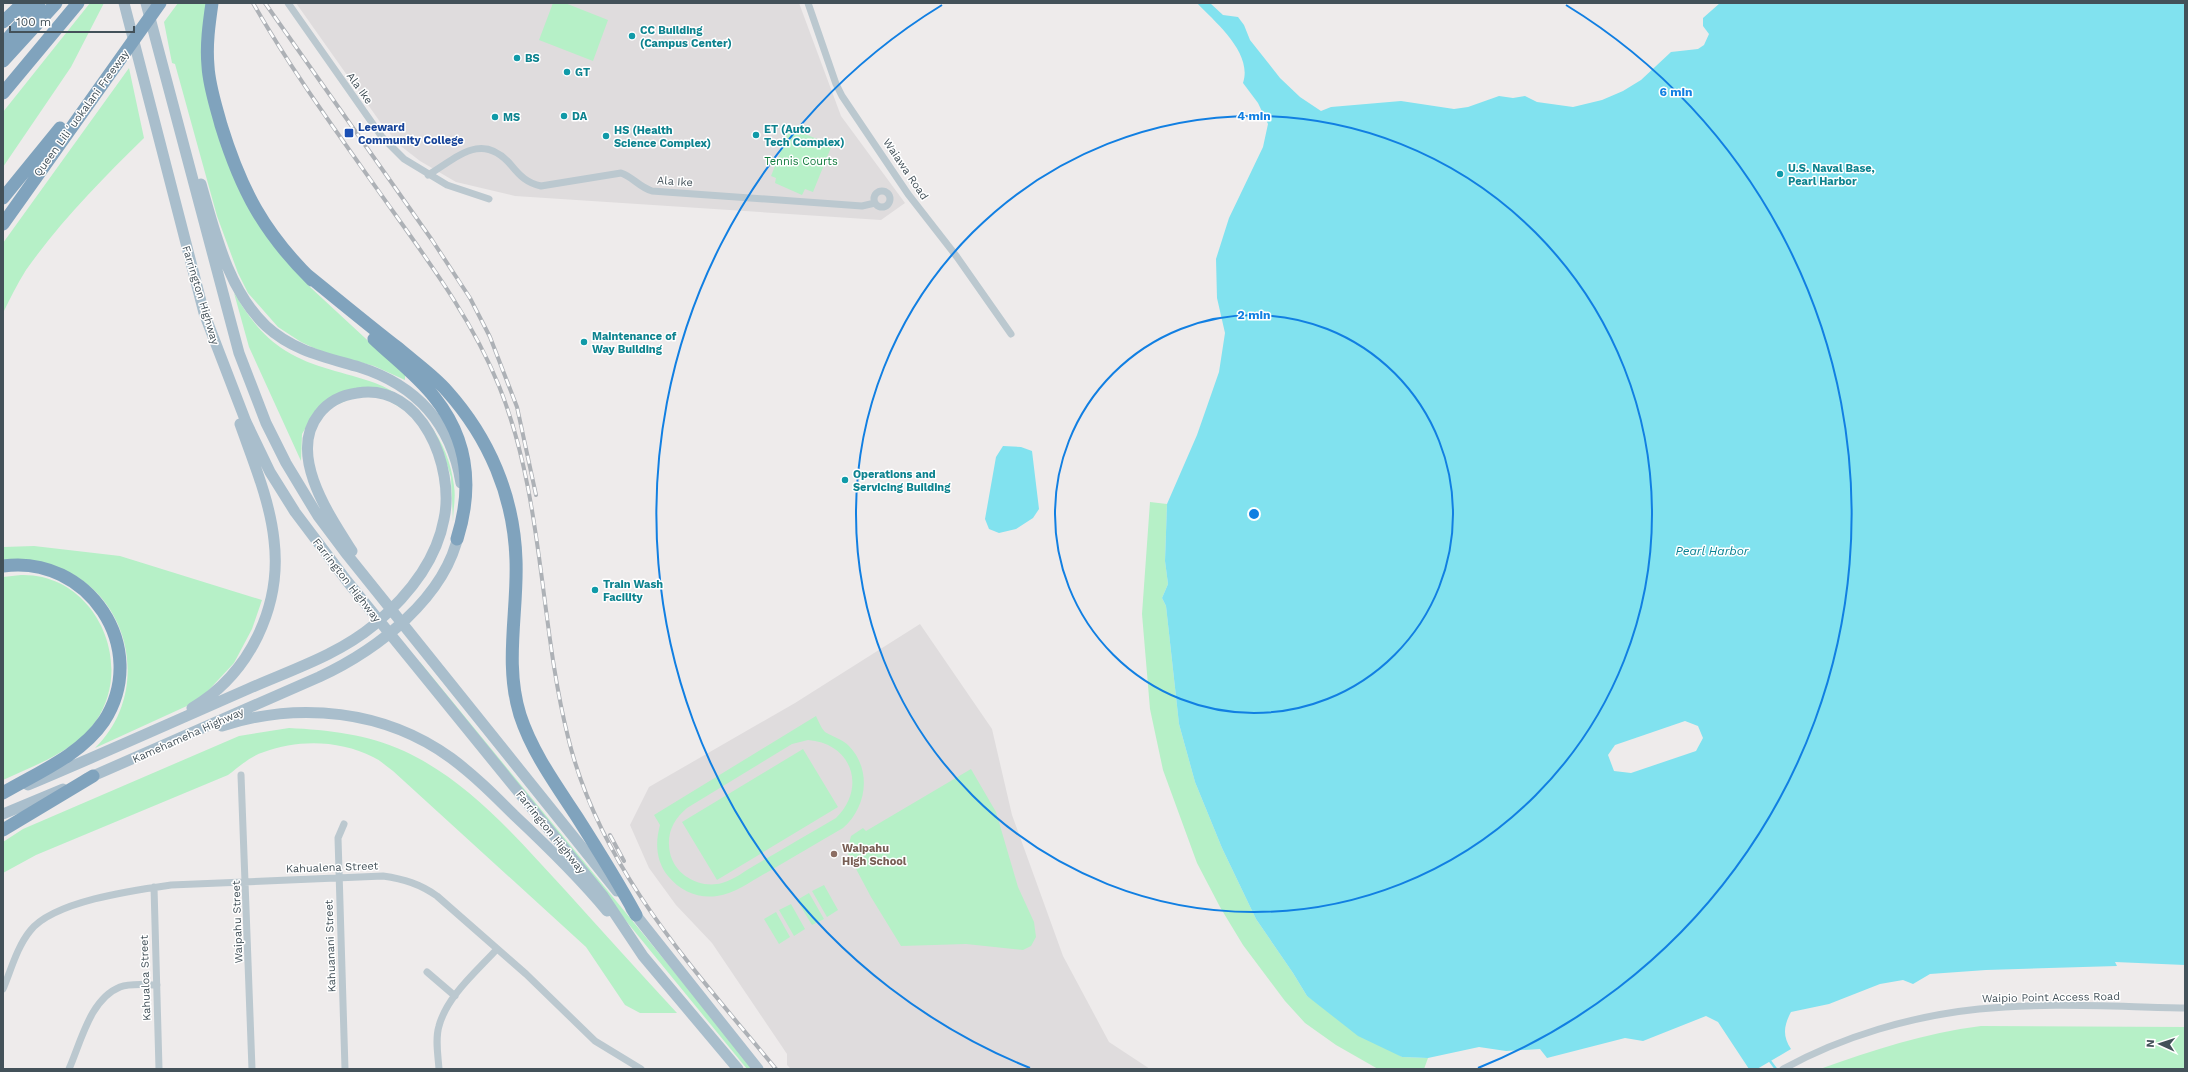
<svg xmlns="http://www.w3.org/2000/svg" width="2188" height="1072" viewBox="0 0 2188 1072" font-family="'Work Sans',sans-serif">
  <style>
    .education { fill: #dfdcdd }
    .green { fill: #b6f0c7; fill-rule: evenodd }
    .water { fill: #81e2ef }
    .pier { fill: #eeebeb }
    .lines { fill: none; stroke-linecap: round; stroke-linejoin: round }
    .stream { stroke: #81e2ef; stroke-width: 2.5 }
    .minor { stroke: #bbc8cf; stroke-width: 7 }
    .primary { stroke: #a9becc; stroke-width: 11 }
    .motorway { stroke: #80a3bd; stroke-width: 13 }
    .rail-casing { stroke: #adb1b6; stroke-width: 4 }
    .rail { stroke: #fff; stroke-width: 2.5; stroke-dasharray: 8; stroke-linecap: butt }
    .ring { fill: none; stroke: #117fe2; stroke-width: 2 }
    .culture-dot { fill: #0f9aa8; stroke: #fff; stroke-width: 1.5 }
    .transit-dot { fill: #1a4fb4; stroke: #fff; stroke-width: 1.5 }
    .education-dot { fill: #8d6e63; stroke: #fff; stroke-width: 1.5 }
    .labels { text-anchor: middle; stroke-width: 3; stroke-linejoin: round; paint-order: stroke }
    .culture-label { font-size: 11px; font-weight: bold; fill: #0d838f; stroke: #fff; text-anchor: start }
    .street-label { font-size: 11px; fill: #435159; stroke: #fff }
    .transit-label { font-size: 11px; font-weight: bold; fill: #164399; stroke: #fff; text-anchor: start }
    .park-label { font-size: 11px; fill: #127c3e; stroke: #fff }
    .education-label { font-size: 11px; font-weight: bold; fill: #785e54; stroke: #fff; text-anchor: start }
    .water-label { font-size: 12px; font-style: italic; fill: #088192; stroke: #fff }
    .centre { fill: #117fe2; stroke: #fff; stroke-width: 2 }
    .ring-label { font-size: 12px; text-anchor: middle; font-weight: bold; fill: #117fe2; stroke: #fff; stroke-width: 3; stroke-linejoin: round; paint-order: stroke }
  </style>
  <rect width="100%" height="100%" fill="#eeebeb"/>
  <path class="education" d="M296,3H799L841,116L905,203L881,220L515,196L456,182L420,161L402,147L383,126Z
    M920,624L992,729L1012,815L1063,956L1109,1042L1150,1069H791L787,1065V1054L712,943L676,905L649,868L630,825L649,787L795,703Z"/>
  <path class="green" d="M90,3H104L71,67L3,167V112Z
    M178,3H208L205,26L225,155L297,272L310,287L405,375V380L374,366L325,353L301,342L278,327L248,293L238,273L217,216L175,64L172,63L164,22Z
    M553,3H565L608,20L593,61L539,40Z
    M129,68L144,138C102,179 60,222 26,270C17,284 10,299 3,313V243Z
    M790,128L832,145L813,192L805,189L802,195L775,183L776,178L771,176Z
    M234,293C248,316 263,337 286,351C313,368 345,372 375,383C418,399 449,440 454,486C456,498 453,510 453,522L451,477L444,455L426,423L371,390L313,415L302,434L301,461L249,347Z
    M1150,502L1167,504L1165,561L1168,584L1162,598L1166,606L1179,724L1195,782L1222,848L1256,919L1293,973L1307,996L1402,1057L1428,1058L1424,1069H1378L1336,1045L1305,1023L1285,1001L1243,945L1220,907L1197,863L1163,770L1150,709L1142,614Z
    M34,546L120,556L262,600L252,629L234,663L205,694L189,705L95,748C146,699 136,611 74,575C54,563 26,564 3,561V547Z
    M21,575C94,573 136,662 96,721C76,751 35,765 3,780V577Z
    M420,662L754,1069H747L417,665Z
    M816,716C818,720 821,728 825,732C833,737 842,739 849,746C872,770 867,807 843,828C817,843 792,858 766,873C751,881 735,894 717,896C699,899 680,891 668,876C656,861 655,843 660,825L654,815ZM808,740C852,743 867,788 836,818C810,833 783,849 757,864C746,870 734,880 722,883C701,889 675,876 670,853C666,834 673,820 687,808L792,744Z
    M289,728C328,730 367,734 404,751C469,781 517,838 565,890C602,931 639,972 677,1013H640L625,1005L586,947L393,771C386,766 380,760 373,757C340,740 298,739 264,752C250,756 239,767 228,775L36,855L3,873V842L23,829L239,736Z
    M803,749L838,807L717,880L682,822Z
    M971,769L996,812L1018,887L1034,922L1036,937L1031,946L1023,950L966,944L901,946L871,897L847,852L851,836L863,828L866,831Z
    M824,885L838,910L827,917L812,891Z
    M809,893L824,919L812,925L797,900Z
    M791,904L805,929L794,936L779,910Z
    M776,912L790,937L779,944L764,919Z
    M1981,1026L2185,1027V1069H1820C1873,1050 1925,1033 1981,1026Z"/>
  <path class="water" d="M1197,3H1210L1223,15L1238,17L1244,25L1250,40L1280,78L1300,97L1321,111L1331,107L1401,101L1454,109L1468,107L1499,96L1513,98L1525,96L1537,102L1573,107L1602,100L1623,91L1641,80L1671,52L1698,49L1704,45L1709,34L1703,26V18L1720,3H2185V965L2115,962L2117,966L1986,970L1930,974L1913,984L1903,980L1880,984L1829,1004L1791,1012C1784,1025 1782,1036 1791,1049L1757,1069H1749L1718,1022L1706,1016L1643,1041L1625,1038L1547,1058L1540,1049L1506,1051L1479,1047L1428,1058L1402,1057L1358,1036L1307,996L1293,973L1256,919L1222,848L1195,782L1179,724L1166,606L1162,598L1168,584L1165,561L1167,504L1197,435L1219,372L1225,333L1217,298L1216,259L1229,218L1263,147L1268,124L1258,103L1243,83C1253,53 1216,23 1197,3Z
    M1003,446L1021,447L1032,451L1039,509L1033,518L1016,529L999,533L989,529L985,519L996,457Z"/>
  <path class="pier" d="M1685,721L1698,726L1703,738L1696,751L1631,773L1614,771L1608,755L1615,745Z"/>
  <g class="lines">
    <path class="stream" d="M1770,1061L1776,1069"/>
    <path class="minor" d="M288,3L382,137L404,159L447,185L489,199
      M808,3L836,84L842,96L908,194L957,257L1011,334
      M428,175C458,157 482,131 511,165C520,176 527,183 541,186L621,173C633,177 639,187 652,191L862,206L875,203
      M874 199a8 8 0 1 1 16 0a8 8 0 1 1-16 0Z
      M241,775L252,1069
      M344,824L338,838L345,1069
      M154,887L159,1069
      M427,972L455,996
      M3,989C11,970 17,947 30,931C53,901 135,890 171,885L383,876C404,879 420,884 437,896L526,974L595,1041L641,1069
      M69,1069C81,1042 90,999 120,987C131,983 145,985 157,985
      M439,1069C438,1055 435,1039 439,1026C447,996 477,971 497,949
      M1783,1069C1843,1036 1912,1016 1979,1009C2046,1002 2118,1007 2185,1008"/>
    <path class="primary" d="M124,3L204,313L246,422L270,472L295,512L347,581L603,896L643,956L738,1069
      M146,3L239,353L266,423L286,463L318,516L345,552L617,891
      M201,184C215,232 228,290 266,326C293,351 325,357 359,367C416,385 451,423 461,483
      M192,708C250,674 282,606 274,540C270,501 253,461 240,424
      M222,726C299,701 385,710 451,758C474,775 494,795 514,815C546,845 579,877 607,911
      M86,779L319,677C377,650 446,598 459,532
      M28,785C102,754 175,721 248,689C291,670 338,655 374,625C407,597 436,563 444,519C455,468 422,382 357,393C342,395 328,402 319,414C287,454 329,515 352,551
      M3,814L63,789
      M631,909L758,1069"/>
    <path class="motorway" d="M212,3C209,24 206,45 208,66C209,86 216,106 221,125C241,190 264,233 312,280
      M3,22L23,3
      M3,44L39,3
      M3,61L56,3
      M3,93L78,3
      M3,198L60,128
      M3,224L160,3
      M306,274C337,299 367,324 398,348C414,362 433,375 447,391C489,438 514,496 516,560C518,611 504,664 520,715C532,752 556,785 577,817C598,850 618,882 636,915
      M374,339C394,358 418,376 435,398C469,441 473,488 457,539
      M3,566C88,554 151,648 104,721C81,755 37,773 3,793
      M3,830L93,776"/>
    <defs>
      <path id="rail" d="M253,3C294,75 344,142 392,210C432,266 473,322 499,386C544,498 539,621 568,737C600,869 692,967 776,1069
        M265,3L432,240L470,298L490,337L517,407L536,495
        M610,835L624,861"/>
    </defs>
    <use href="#rail" class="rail-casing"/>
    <use href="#rail" class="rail"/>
  </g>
  <g class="ring">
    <circle cx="1254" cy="514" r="199"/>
    <circle cx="1254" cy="514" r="398"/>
    <path d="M1030 1068A597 597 0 0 1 942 5M1566 5A597 597 0 0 1 1478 1068"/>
  </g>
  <g class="culture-dot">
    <circle cx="632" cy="36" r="4"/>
    <circle cx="517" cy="58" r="4"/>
    <circle cx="567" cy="72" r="4"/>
    <circle cx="564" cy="116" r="4"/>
    <circle cx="495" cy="117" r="4"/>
    <circle cx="756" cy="135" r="4"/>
    <circle cx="606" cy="136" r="4"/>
    <circle cx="1780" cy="174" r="4"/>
    <circle cx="584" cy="342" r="4"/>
    <circle cx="845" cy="480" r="4"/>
    <circle cx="595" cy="590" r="4"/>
  </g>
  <rect class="transit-dot" x="344" y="128" width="10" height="10" rx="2"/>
  <circle class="education-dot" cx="834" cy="854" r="4"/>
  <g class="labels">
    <g class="culture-label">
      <text x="640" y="34">CC Building<tspan x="640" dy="13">(Campus Center)</tspan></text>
      <text x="525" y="62">BS</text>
      <text x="575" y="76">GT</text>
      <text x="572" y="120">DA</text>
      <text x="503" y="121">MS</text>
      <text x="764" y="133">ET (Auto<tspan x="764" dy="13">Tech Complex)</tspan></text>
      <text x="614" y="134">HS (Health<tspan x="614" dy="13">Science Complex)</tspan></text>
      <text x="1788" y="172">U.S. Naval Base,<tspan x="1788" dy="13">Pearl Harbor</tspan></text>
      <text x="592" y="340">Maintenance of<tspan x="592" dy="13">Way Building</tspan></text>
      <text x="853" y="478">Operations and<tspan x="853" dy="13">Servicing Building</tspan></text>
      <text x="603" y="588">Train Wash<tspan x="603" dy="13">Facility</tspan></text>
    </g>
    <g class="street-label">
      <text transform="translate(360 88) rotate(54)" y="4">Ala Ike</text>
      <text transform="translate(81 113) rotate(-54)" y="4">Queen Liliʻuokalani Freeway</text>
      <text transform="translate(906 169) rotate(56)" y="4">Waiawa Road</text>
      <text transform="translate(675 181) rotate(4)" y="4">Ala Ike</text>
      <text transform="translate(201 295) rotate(73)" y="4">Farrington Highway</text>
      <text transform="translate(347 580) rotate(52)" y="4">Farrington Highway</text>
      <text transform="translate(188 735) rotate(-24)" y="4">Kamehameha Highway</text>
      <text transform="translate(551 832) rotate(51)" y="4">Farrington Highway</text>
      <text transform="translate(332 867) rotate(-2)" y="4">Kahualena Street</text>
      <text transform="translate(237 922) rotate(-92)" y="4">Waipahu Street</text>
      <text transform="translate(330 946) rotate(-92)" y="4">Kahuanani Street</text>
      <text transform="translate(145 978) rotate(-92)" y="4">Kahualoa Street</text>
      <text transform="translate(2051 997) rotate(-1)" y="4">Waipio Point Access Road</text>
    </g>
    <g class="transit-label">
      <text x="358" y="131">Leeward<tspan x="358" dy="13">Community College</tspan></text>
    </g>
    <g class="park-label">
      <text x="801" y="165">Tennis Courts</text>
    </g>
    <g class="education-label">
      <text x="842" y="852">Waipahu<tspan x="842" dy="13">High School</tspan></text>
    </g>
    <g class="water-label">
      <text x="1712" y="555">Pearl Harbor</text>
    </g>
  </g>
  <circle cx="1254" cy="514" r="6" class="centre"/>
  <g class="ring-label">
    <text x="1676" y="96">6 min</text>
    <text x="1254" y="120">4 min</text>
    <text x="1254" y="319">2 min</text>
  </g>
  <rect width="2188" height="1072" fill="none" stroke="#435159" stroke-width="8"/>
  <g transform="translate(2160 1044) rotate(273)" stroke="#ffffff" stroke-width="3" paint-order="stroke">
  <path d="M0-3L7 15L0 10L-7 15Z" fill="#435159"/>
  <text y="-6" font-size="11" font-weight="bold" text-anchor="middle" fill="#435159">N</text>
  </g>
  <path d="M10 26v6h124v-6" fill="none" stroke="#435159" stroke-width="2"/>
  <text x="16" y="26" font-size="12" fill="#435159" stroke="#ffffff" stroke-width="3" paint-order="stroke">100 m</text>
</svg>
